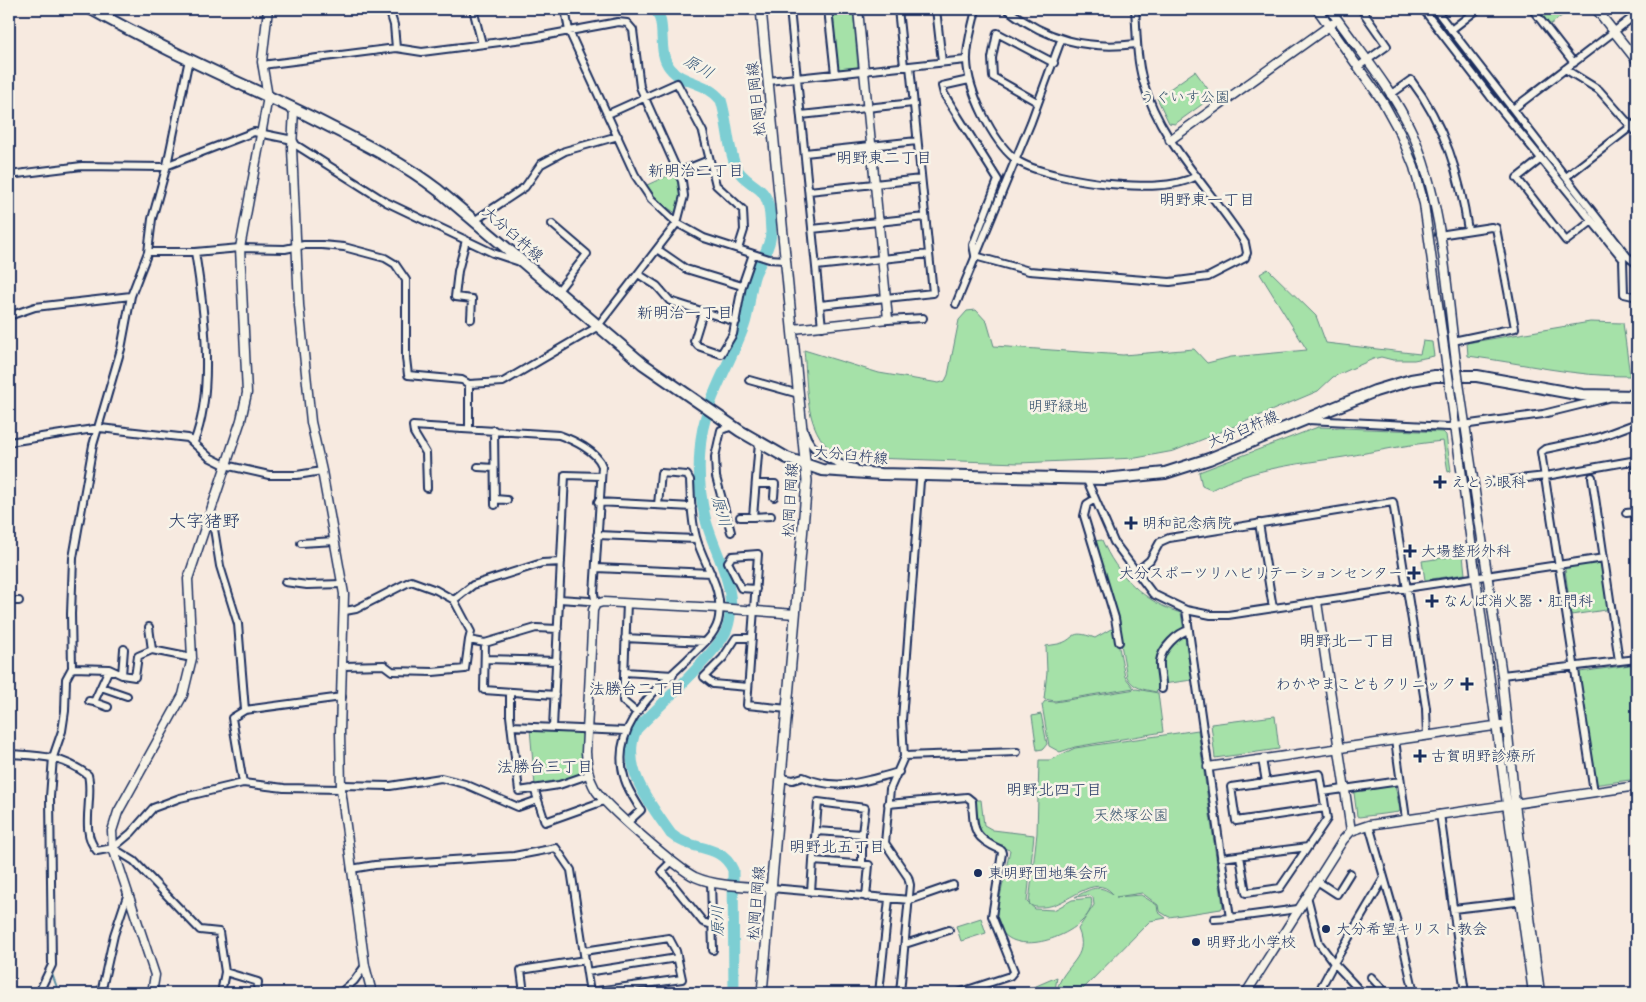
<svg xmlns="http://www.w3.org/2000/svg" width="1646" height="1002" viewBox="0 0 1646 1002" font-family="'Playpen Sans','Klee One',sans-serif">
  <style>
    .green { fill: #a5e1a8; stroke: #608883 }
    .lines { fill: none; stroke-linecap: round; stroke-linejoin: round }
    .stream { stroke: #568ea4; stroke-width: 2 }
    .river { stroke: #7dced3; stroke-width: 11 }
    .minor-casing { stroke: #1b2f5e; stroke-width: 10 }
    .tertiary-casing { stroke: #1b2f5e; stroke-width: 11 }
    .secondary-casing { stroke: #1b2f5e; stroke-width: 12 }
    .primary-casing { stroke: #1b2f5e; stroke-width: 14 }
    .minor { stroke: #f7f3e8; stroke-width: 6 }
    .tertiary { stroke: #f7f3e8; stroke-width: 8 }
    .secondary { stroke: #f7f3e8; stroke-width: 9 }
    .primary { stroke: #f7f3e8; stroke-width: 10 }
    .tertiary-bridge-casing { stroke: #1b2f5e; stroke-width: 11; stroke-linecap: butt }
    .tertiary-bridge { stroke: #f7f3e8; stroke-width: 8 }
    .poi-dot { fill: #1b2f5e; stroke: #f7f3e8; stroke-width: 2 }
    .labels { text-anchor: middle; stroke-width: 5; stroke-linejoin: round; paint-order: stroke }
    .park-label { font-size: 15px; fill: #37536d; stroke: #f7f3e8 }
    .street-label { font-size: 15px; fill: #1b2f5e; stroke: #f7f3e8 }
    .poi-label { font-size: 15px; fill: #1b2f5e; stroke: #f7f3e8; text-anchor: start }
    .water-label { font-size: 16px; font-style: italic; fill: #34577b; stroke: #f7f3e8 }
    .neighbourhood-label { font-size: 16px; fill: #1b2f5e; stroke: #f7f3e8 }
    .quarter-label { font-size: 18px; fill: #1b2f5e; stroke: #f7f3e8 }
  </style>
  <rect width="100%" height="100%" fill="#f7eae0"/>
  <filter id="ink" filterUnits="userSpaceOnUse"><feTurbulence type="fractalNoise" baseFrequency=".02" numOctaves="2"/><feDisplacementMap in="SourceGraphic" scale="10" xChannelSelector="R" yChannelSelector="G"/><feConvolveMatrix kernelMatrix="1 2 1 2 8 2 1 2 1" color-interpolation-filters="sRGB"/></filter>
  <g filter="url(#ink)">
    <path class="green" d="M830,9H853L858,68L838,71L837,67Z
      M1535,9H1571L1551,24H1548Z
      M1195,71L1213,96L1207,101L1203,99L1204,103L1175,124L1169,123L1157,98Z
      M676,172L681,200L677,214L659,202L647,185Z
      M1268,269L1316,316L1326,343L1420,354L1423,341L1432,342L1434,356L1414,360H1393L1381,357L1373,359L1333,377L1318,391L1216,434L1174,451L1136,458L1019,463L842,457C803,438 808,388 804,350L879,373L939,383L945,381L948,375L959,320L967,311L976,310L987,322L994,346L1123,355L1194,349L1207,363L1231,357L1307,350L1260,274Z
      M1590,322L1623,323L1630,376C1576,377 1522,363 1468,356L1467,343Z
      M1318,427L1443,432L1446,435L1451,471L1448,472L1443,441C1410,444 1377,451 1344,457C1299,464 1252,468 1211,490L1202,486L1199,472Z
      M1102,540C1116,574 1145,603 1181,613L1192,680L1163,684L1156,692C1143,689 1134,689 1127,677L1116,617L1094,541Z
      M1463,555L1465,574L1425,580L1422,561Z
      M1602,561L1609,606L1606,610L1571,615L1565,569L1569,564Z
      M1111,629L1116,633L1125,677L1134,688L1055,701L1044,699L1047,672L1046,646C1050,645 1054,645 1058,644C1077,640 1068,628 1095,638Z
      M1637,664V779L1593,785L1578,676L1580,672Z
      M1136,689L1158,693L1163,732L1075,747L1060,752L1049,746L1042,705L1045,701L1055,702Z
      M1041,714L1047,744L1043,749L1037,750L1032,716Z
      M1275,716L1279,749L1215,758L1211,724Z
      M530,729L580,732L583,736V771C575,783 549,784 535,786Z
      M1198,730L1223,906L1221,909L1169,917L1159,911L1158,905L1142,893L1116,897L1141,895L1157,905L1158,912L1166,918L1150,921L1079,993H1059L1057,990C1063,964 1091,959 1078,929L1094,905L1093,897L1089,895L1075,897C1092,888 1098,884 1113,894C1094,871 1067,907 1043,907C1037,907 1033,908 1029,903L1037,833L1039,760H1050L1075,748Z
      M1395,785L1400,810L1399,812L1359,817L1357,816L1354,793L1356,791Z
      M976,800H981L984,825L993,830L1034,835L1027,902L1035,909L1054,910L1072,900L1091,898C1101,931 995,973 997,911L1010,850L1003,848V845L985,841L976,827Z
      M981,918L986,933L961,941L956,926Z
      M1057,977L1055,991L1058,993H1020Z"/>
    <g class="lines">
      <path class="stream" d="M51,971L59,993"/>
      <path class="river" d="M655,9C668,25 656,51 670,68C682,84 706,81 721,100C728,122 727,146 736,167C741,178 751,182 760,190C771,199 770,219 771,232C771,246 760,262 755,274C749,291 750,310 744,326C729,367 702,405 700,450C698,473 700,497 706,521C716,557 740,590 727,629C720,650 655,710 636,730C620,767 650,804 671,834C691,852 720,842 733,870L734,993"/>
      <defs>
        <path id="minor" d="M389,9L394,25L396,48
          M473,9L482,44
          M565,9L569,31L635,175L651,199L677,223L704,238L769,259L786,260
          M790,9L822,327
          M828,9L835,74
          M898,9L904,66
          M936,9L942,62
          M976,9C973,25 966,45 967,61C968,91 992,140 1015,159C1033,173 1087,182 1110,184C1138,186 1172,189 1197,176
          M1007,9C1046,40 1087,50 1136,44
          M1423,9L1490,96L1623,259L1624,294L1637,297
          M1435,9L1627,256L1637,264
          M1532,9L1574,63
          M1451,30L1478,9
          M1359,66L1387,46L1361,9
          M1565,69L1599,90L1637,133
          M969,80L942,86L944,94L998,180L973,245L975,255
          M768,81L966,60
          M1390,95L1411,80C1445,125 1460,176 1468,230
          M1037,102L993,77L992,58L997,33L1054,63
          M1513,109L1637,14
          M608,114L677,83L703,132L716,185L743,210L744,230L738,249
          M801,115L913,103
          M805,153L917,141
          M1541,159L1517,178L1566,241L1592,221
          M679,172L709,160
          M9,175L82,166L163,167L254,132L293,140L296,145L386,202L493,253L520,262
          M1566,177L1637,122
          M809,191L921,179
          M474,221L525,187L541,164L565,151L618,136
          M552,224L587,254L557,292
          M812,229L925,217
          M1439,235L1491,227L1496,228L1515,328L1453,341
          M466,240L458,271L455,297L472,299L471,319
          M657,249L686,269L742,286
          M148,252H195L240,248L285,249L304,245H322L344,247L385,258L395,264L406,280V358L408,375L462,380L469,384L503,382L597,327L677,223L684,196L682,181L640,87L633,30L627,23L618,22L532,38L422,52L396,48L262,65
          M975,256L1029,271L1170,282L1208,277L1245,258L1247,253L1245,243C1212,190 1160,143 1143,81C1136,57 1137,33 1135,9
          M816,266L929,254
          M638,274L657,286L670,301L736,322
          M956,304L1031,122L1061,40
          M820,305L933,293L910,66
          M703,312L694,341L698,346L721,354L733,334L742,286L753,254
          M9,316L35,307L131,296
          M887,320L923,318
          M749,380L799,394
          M469,384V428
          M1308,420L1448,427L1543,414L1608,398
          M494,430L495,505
          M804,430C811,454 833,463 855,468
          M9,442L100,428L188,438L209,457L225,465L269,475H297L322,471
          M194,442C215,390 204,307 195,252
          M1634,461L1635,469
          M478,467L494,468
          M1592,477L1619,661
          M1086,478L1114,542L1153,594L1186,610L1211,615H1228L1604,558
          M1489,482L1546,476L1637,460
          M756,484H775L774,497
          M427,488L426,453L414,433L413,426L559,435C573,440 597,451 602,466L594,594L596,604
          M495,499L507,500
          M1095,499L1087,504L1084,516L1115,618L1119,642
          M598,502L692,507
          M211,510L220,566L238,624L245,710
          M1626,513L1637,512
          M740,517H753L759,442
          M753,517L771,516
          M1259,523L1273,608
          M731,532L716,477L715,457L721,430L733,426
          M597,535L696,539
          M301,543L335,541
          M596,568L711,573
          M1137,571L1150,560L1160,542L1169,538L1393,502L1426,708L1427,736
          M285,582L307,585L343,584
          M756,589L741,588L728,562L732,556L758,554L747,705L788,709
          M559,599L589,601L596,604
          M454,600L473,585L542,563L561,562
          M9,601H19
          M627,603L623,701L636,712
          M1186,610L1230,918L1298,909
          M345,611L356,609L411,581L436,590L454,600L471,632L469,640
          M149,627L152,650
          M625,638L705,642
          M485,643L484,690L555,695
          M485,659L557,661
          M343,666L384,665L392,671L433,672L465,669L469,640L485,643L536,628L558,629
          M72,668L109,669L122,675L135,677L138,656L152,650L192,658
          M624,672L673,675
          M122,675L124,649
          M1502,675L1637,659
          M101,687L127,696
          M748,687L713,684L704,677L723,658L736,638H752
          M1162,689C1163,680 1159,670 1160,661C1162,648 1177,633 1189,630
          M510,692V716L519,791L559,785L588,775
          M89,701L94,702L109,669
          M94,702L108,707
          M511,726L625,731
          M553,728L565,475L600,476
          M1395,740L1406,819
          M9,754C40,756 61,755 88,775C94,798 79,831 97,851L113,848L131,833L153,808L180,798L243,783L284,788L341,789
          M904,756L1017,752
          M1262,759L1266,782
          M780,778L793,780L803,777C837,792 865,781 899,772
          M243,783L232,718L245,710L342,697
          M341,785L390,786L441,778L465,784L518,807L538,800
          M534,788L545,822L604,801
          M1323,792L1400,781
          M1594,792L1541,452L1545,449L1597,438L1637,423
          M888,804L967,797L972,801C974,830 972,837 1001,850L1002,853L992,916L1014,971L1010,976L958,993
          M1440,814L1465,993
          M628,822L641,810C635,800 628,790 625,780C607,725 659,688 693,654C704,643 717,633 719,617C723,586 704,566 696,537C691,519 691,499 690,480L687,475L661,473L658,505
          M1369,825L1402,940L1414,993
          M113,848L134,861L200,930L219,932L225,972
          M1240,856L1246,893L1280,888L1327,819L1320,774L1231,787L1236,821L1325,808
          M1221,858L1308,847
          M672,861L662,871L703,922L712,925
          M813,861L818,802L865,808L862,834L816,831
          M862,864V834
          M351,869L375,865L514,856L556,848L571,870L590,993
          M1317,881L1337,894L1350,873
          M711,882L713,950
          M771,888L910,900L953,885
          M811,892L813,861L869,865L866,897
          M1307,896L1319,943L1334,963L1318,993
          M1453,909L1524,901
          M1214,919L1230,918
          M905,944L949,930
          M584,951L669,938L676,951L682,979L590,992
          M587,972L677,958
          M1371,977L1386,993
          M1322,985L1329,993
          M42,993L41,988L52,965L50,797L53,757L62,731L65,711L66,679L72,668L71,614L73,558L93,445L121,349L131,296L148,252L152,219L167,165L189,59
          M101,993L114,935L128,893
          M221,993L225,972L258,982L257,993
          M340,993L354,981L365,966
          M524,993L521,970L585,960
          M879,993L889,899
          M900,993L910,885L908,877L885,843L890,789L904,757L902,720L920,481L924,474
          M1362,993L1334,963L1384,878"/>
        <path id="tertiary" d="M1317,9L1383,102L1400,133L1414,167L1424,204L1446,362
          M1330,9C1357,48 1392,88 1412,132C1443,203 1446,285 1456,362
          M1596,9L1637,61
          M294,109L292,148L299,305L311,422L322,471L344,594L340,732L341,789L365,966L372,993
          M1170,140L1332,24
          M793,329L888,319L858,9
          M1449,382L1533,993
          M1459,383L1502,675L1515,804L1540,993
          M1317,602L1351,831
          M1208,767L1501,725
          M771,888C747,886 718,887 695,877C678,869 604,805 595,789C588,777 587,765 586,752L593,610L596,604L603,602L719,608L795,614
          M152,993L155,975L113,848L112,831L118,812L183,695L192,658L188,579L241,420L247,393L240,248L268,97L262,62L268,9
          M1246,993L1343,840L1351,831L1369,825L1637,786"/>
        <path id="secondary" d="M761,9L807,481L762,993"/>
        <path id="primary" d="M91,9C162,49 236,81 309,116C354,139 398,159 438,190L643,364L740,431L787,458L822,470L881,474L1104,479L1165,473L1209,459L1375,391L1411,380L1435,376H1477L1582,395L1637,396"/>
      </defs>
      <use href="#minor" class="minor-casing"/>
      <use href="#tertiary" class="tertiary-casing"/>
      <use href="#secondary" class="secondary-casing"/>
      <use href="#primary" class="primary-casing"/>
      <use href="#minor" class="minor"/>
      <use href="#tertiary" class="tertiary"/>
      <use href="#secondary" class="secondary"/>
      <use href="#primary" class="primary"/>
      <defs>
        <path id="tertiary-bridge" d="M1446,362L1449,382
          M1456,362L1459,383"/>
      </defs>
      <use href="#tertiary-bridge" class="tertiary-bridge-casing"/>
      <use href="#tertiary-bridge" class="tertiary-bridge"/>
    </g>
  </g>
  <g class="poi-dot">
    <path d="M1437.5 474.5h5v5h5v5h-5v5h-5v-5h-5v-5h5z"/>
    <path d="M1128.5 515.5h5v5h5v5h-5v5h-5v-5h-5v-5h5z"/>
    <path d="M1407.5 543.5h5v5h5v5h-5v5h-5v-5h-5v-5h5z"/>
    <path d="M1411.5 565.5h5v5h5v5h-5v5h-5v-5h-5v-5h5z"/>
    <path d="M1429.5 593.5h5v5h5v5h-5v5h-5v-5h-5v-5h5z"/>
    <path d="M1464.5 676.5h5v5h5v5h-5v5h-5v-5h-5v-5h5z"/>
    <path d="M1417.5 748.5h5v5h5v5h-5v5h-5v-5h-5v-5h5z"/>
    <circle cx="978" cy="873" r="5"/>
    <circle cx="1326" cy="929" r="5"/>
    <circle cx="1196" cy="942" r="5"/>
  </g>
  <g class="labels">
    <g class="park-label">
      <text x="1185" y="102">うぐいす公園</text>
      <text x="1058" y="411">明野緑地</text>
      <text x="1131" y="820">天然塚公園</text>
    </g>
    <g class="street-label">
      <text transform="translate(756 99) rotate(-96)" y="5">松岡日岡線</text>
      <text transform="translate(513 234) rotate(41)" y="5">大分臼杵線</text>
      <text transform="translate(1243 429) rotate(-22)" y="5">大分臼杵線</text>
      <text transform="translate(851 455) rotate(6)" y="5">大分臼杵線</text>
      <text transform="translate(790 500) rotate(-87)" y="5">松岡日岡線</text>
      <text transform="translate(756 903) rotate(-85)" y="5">松岡日岡線</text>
    </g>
    <g class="poi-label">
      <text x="1451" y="487">えとう眼科</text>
      <text x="1142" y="528">明和記念病院</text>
      <text x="1421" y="556">大場整形外科</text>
      <text x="1403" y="578" text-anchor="end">大分スポーツリハビリテーションセンター</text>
      <text x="1443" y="606">なんば消火器・肛門科</text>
      <text x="1456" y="689" text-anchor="end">わかやまこどもクリニック</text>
      <text x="1431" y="761">古賀明野診療所</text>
      <text x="988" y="878">東明野団地集会所</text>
      <text x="1336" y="934">大分希望キリスト教会</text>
      <text x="1206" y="947">明野北小学校</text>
    </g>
    <g class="water-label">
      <text transform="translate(699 66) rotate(30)" y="6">原川</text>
      <text transform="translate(722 511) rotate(74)" y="6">原川</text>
      <text transform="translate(717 921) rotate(-90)" y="6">原川</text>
    </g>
    <g class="neighbourhood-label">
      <text x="884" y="163">明野東二丁目</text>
      <text x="696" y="176">新明治二丁目</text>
      <text x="1207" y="205">明野東一丁目</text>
      <text x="685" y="318">新明治一丁目</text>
      <text x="1347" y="646">明野北一丁目</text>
      <text x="637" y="694">法勝台二丁目</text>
      <text x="545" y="772">法勝台三丁目</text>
      <text x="1054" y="795">明野北四丁目</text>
      <text x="837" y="852">明野北五丁目</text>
    </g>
    <g class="quarter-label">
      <text x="204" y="527">大字猪野</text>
    </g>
  </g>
  <rect width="1646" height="1002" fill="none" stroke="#f7f3e8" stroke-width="30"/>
  <rect x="15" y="15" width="1616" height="972" fill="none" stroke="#1b2f5e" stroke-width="2" filter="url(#ink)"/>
</svg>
